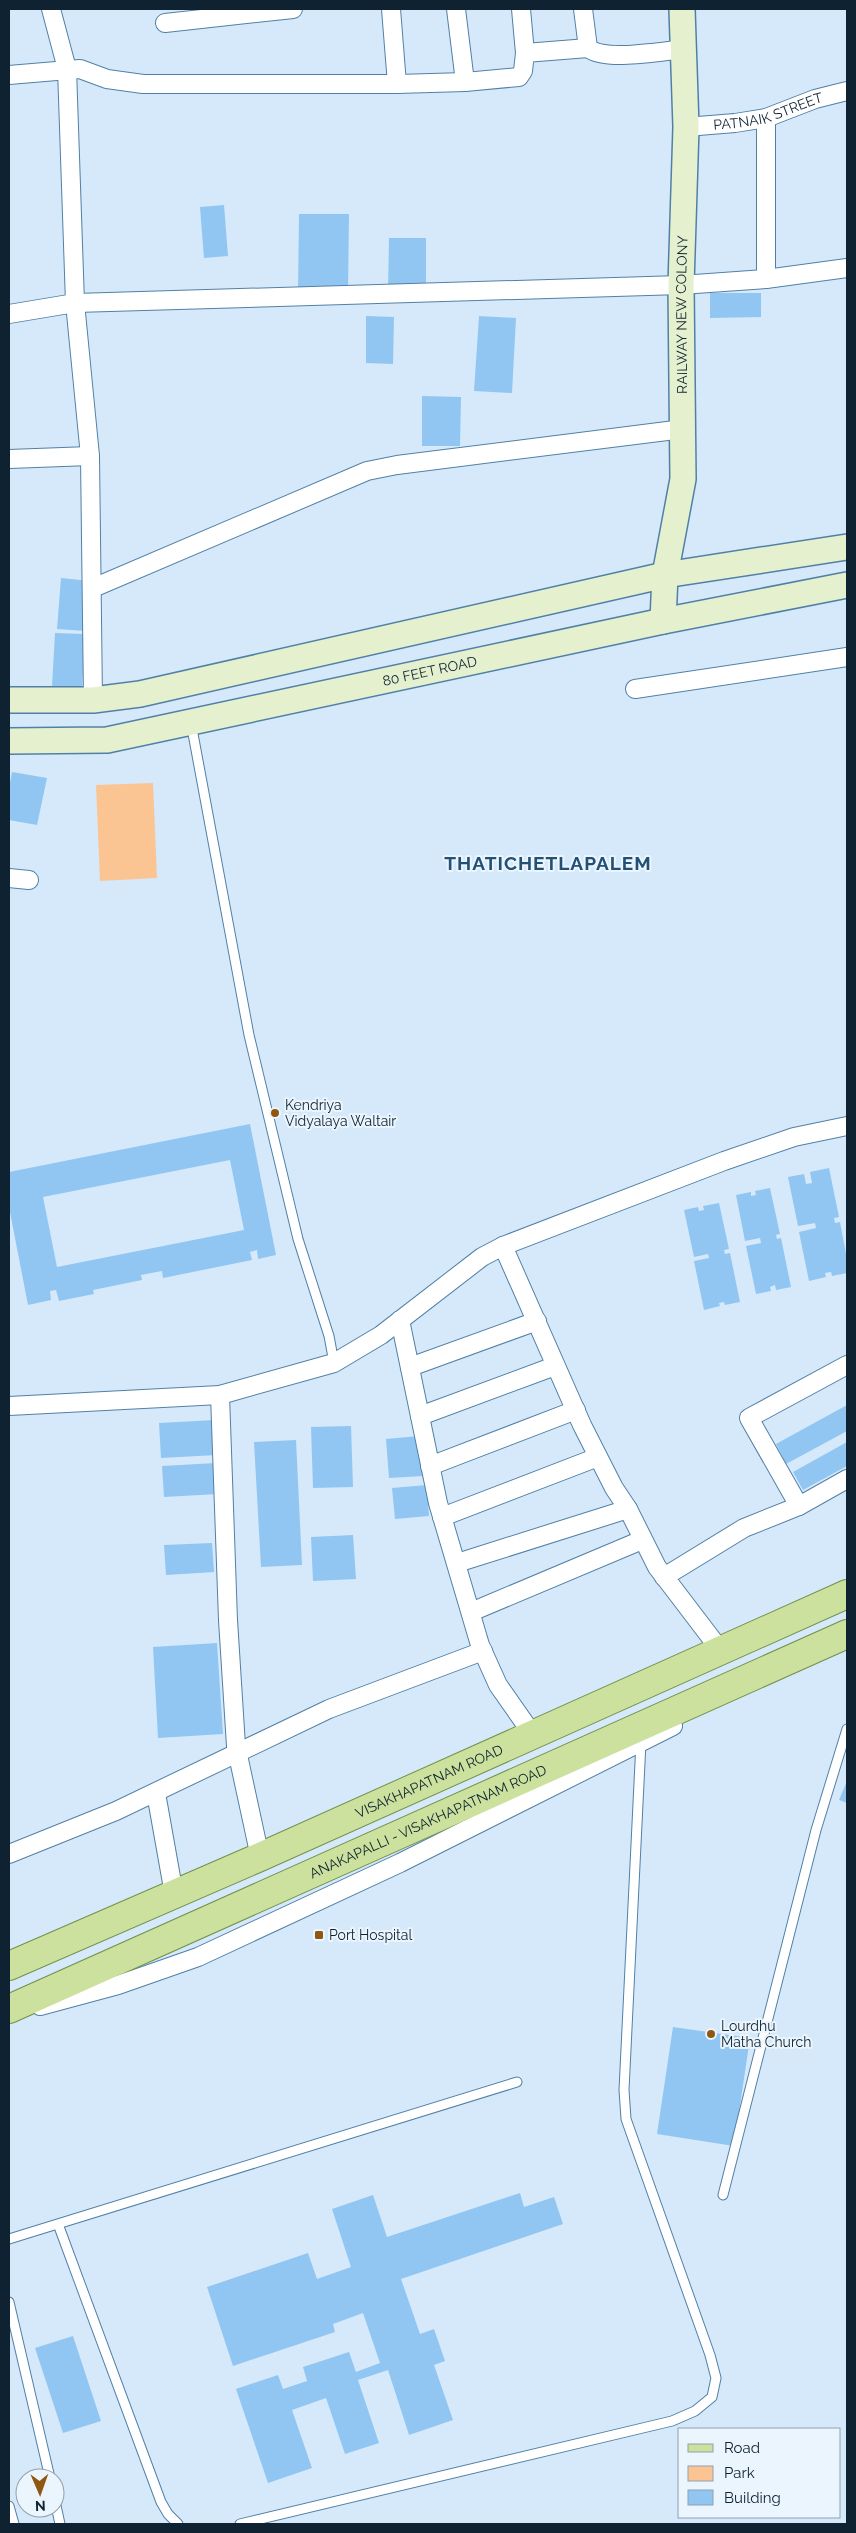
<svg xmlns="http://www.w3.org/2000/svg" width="856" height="2533" viewBox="0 0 856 2533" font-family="Raleway,sans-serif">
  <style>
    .green { fill: #fbc593 }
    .building { fill: #91c6f2; fill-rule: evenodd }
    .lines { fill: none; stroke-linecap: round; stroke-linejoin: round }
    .lane-casing { stroke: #5180a6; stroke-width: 11 }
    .street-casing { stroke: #5180a6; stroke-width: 20 }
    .secondary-casing { stroke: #5180a6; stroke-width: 28 }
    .primary-casing { stroke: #72914d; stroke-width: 30 }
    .lane { stroke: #fff; stroke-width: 9 }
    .street { stroke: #fff; stroke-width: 18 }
    .secondary { stroke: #e5f0ce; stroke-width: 25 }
    .primary { stroke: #cbe19d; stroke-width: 28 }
    .poi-dot { fill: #905711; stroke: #ebf5fd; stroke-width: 2 }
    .labels { text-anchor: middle; stroke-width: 4; stroke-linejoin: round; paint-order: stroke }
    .street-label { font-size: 14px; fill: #0f2232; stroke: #ebf5fd }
    .poi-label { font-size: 14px; fill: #0f2232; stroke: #ebf5fd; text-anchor: start }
    .district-label { font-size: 19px; font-weight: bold; letter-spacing: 1px; fill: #235175; stroke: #ebf5fd }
  </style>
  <rect width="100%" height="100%" fill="#d5e9fa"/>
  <path class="green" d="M153,783L157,878L100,881L96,785Z"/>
  <path class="building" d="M224,205L228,256L204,258L200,207Z
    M299,214H349L348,293H298Z
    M389,238H426V292H388Z
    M710,293H761V317L710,318Z
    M366,316L394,317L393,364L366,363Z
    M479,316L516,318L512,393L474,391Z
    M422,396L461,397L460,446H422Z
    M61,578L90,581L86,631L57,629Z
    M55,633L85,634L82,688L52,686Z
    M12,772L47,778L37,825L9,820V788Z
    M250,1124L276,1255L258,1259L257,1250L250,1252L252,1260L163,1278L162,1271L141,1275L142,1280L93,1290L94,1294L59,1301L56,1290L50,1291L51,1300L28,1305L9,1207V1172ZM230,1160L244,1230L57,1267L43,1197Z
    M829,1168L839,1217L834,1218L835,1223L840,1222L847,1259V1273L832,1276L831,1272L825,1273L826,1277L809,1281L799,1232L816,1228L815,1223L798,1226L788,1177L804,1174L806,1184L812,1183L810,1172Z
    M770,1188L780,1234L776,1235L777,1239L781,1238L791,1287L776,1290L775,1285L770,1287L771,1291L756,1294L746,1246L761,1243L760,1238L745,1241L736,1195L751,1192V1196L756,1195L755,1191Z
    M719,1203L729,1249L724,1250L725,1254L730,1253L740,1302L725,1305L724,1302L719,1303L720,1306L704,1310L694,1261L709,1258L708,1254L694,1257L684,1210L698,1207L699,1211L704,1210L703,1206Z
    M847,1405V1431L786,1464L776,1444Z
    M215,1420L217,1455L161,1458L159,1423Z
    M351,1426L353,1487L313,1488L311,1427Z
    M419,1436L423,1476L389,1478L386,1439Z
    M296,1440L302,1565L261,1567L254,1442Z
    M847,1442V1466L803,1490L793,1472Z
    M216,1463L218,1494L164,1497L162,1466Z
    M427,1485L429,1516L395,1519L392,1488Z
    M353,1535L356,1579L313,1581L311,1537Z
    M212,1543L214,1572L166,1575L164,1545Z
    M217,1643L223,1734L158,1738L153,1647Z
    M847,1781V1803L839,1800Z
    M673,2027L750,2038L734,2146L657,2134Z
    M520,2193L524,2207L554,2197L563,2224L401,2279L420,2334L434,2329L445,2361L434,2365L453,2420L409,2435L388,2370L358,2380L379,2443L345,2454L326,2398L292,2410L312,2468L268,2483L236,2389L278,2375L283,2389L307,2381L303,2367L349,2352L356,2372L380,2363L363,2313L333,2324L335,2332L233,2366L207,2287L308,2253L317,2279L351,2267L332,2209L373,2195L387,2237Z
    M73,2336L101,2421L63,2433L35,2348Z"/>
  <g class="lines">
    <defs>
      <path id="lane" d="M191,723L249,1035L298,1239L329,1336L334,1363
        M723,2195L816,1830L847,1729
        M58,2224L161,2502L168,2514L178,2524
        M9,2239L517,2082
        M9,2302L50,2478
        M55,2501L60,2524
        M9,2506L14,2524
        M240,2524L672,2421L695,2411L712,2397L716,2378L710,2355L626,2119L624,2090L641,1742"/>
      <g id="street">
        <path d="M51,9L67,69L75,303L90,456L93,700"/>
        <path d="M391,9L397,84"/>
        <path d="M456,9L465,82"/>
        <path d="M521,9L525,53"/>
        <path d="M583,9L588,48C605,62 662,51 685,49"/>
        <path d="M165,23L293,9"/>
        <path d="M9,75L80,69L107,79L143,84H397L465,82L519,77L523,71L525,53L588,48"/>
        <path d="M766,118V279"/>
        <path id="s1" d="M686,127L735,123L766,118L815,99L847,91"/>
        <path d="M9,314L75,303L681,285L766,279L847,268"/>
        <path d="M9,459L90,456"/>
        <path d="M93,588L367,471L397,465L683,429"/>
        <path d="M635,689L847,657"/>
        <path d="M9,878L29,880"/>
        <path d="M503,1246L582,1425L614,1488L628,1509L657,1567L721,1651"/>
        <path d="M400,1320L438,1503L480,1645L498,1685L533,1735"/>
        <path d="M410,1367L537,1321"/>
        <path d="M220,1395L228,1620L236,1746L260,1857"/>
        <path d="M9,1406L220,1395L334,1363L381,1335L482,1257L503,1246L724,1161L794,1137L847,1126"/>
        <path d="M420,1416L555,1366"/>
        <path d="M430,1466L576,1410"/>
        <path d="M799,1506L749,1418L847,1365"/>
        <path d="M442,1517L598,1457"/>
        <path d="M457,1563L628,1509"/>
        <path d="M664,1577L744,1528L799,1506L847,1479"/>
        <path d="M471,1612L642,1540"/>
        <path d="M156,1793L174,1894"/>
        <path d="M9,1854L116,1811L329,1709L483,1651"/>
        <path d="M40,2006L118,1985L198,1957L400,1863L673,1726"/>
      </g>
      <g id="secondary">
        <path id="s2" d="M663,621L665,575L683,479L681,285L686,127L682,9"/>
        <path d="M9,700H93L140,694L665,575L847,547"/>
        <path id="s3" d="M9,741L107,740L663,621L847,585"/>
      </g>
      <g id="primary">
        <path id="s4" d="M9,1966L260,1857L847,1594"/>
        <path id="s5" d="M9,2009L847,1634"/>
      </g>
    </defs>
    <use href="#lane" class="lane-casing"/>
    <use href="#street" class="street-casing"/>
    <use href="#secondary" class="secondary-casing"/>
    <use href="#primary" class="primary-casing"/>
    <use href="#lane" class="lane"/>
    <use href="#street" class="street"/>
    <use href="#secondary" class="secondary"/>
    <use href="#primary" class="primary"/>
  </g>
  <g class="poi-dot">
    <circle cx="275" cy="1113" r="5"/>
    <rect x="314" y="1930" width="10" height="10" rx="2.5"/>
    <circle cx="711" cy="2034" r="5"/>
  </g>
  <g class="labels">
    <g class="street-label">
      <text dy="5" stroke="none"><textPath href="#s1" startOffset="84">PATNAIK STREET</textPath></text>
      <text dy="5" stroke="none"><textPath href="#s2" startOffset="308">RAILWAY NEW COLONY</textPath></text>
      <text dy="5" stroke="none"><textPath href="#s3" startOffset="428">80 FEET ROAD</textPath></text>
      <text dy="5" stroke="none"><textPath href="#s4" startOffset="459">VISAKHAPATNAM ROAD</textPath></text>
      <text dy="5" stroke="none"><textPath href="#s5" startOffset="459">ANAKAPALLI - VISAKHAPATNAM ROAD</textPath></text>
    </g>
    <g class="poi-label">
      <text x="285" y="1110">Kendriya<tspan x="285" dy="16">Vidyalaya Waltair</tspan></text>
      <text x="329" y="1940">Port Hospital</text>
      <text x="721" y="2031">Lourdhu<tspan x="721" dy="16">Matha Church</tspan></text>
    </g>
    <g class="district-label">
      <text x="548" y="870">THATICHETLAPALEM</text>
    </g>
  </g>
  <rect width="856" height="2533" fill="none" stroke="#0f2232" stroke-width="20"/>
  <rect x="678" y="2428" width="162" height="90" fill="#ebf5fd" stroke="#93a1ac"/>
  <rect x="688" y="2444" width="25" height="8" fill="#cbe19d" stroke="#93a1ac"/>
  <text x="724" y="2453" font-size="15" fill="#0f2232">Road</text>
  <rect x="688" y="2466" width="25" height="15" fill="#fbc593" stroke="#93a1ac"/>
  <text x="724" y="2478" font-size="15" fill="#0f2232">Park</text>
  <rect x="688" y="2490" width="25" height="15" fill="#91c6f2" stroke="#93a1ac"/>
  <text x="724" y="2503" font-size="15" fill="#0f2232">Building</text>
  <g transform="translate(40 2493) rotate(178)"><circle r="24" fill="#ebf5fd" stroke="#93a1ac"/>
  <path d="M0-4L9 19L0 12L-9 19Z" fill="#905711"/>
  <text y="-8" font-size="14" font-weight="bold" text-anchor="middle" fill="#0f2232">N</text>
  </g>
</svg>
